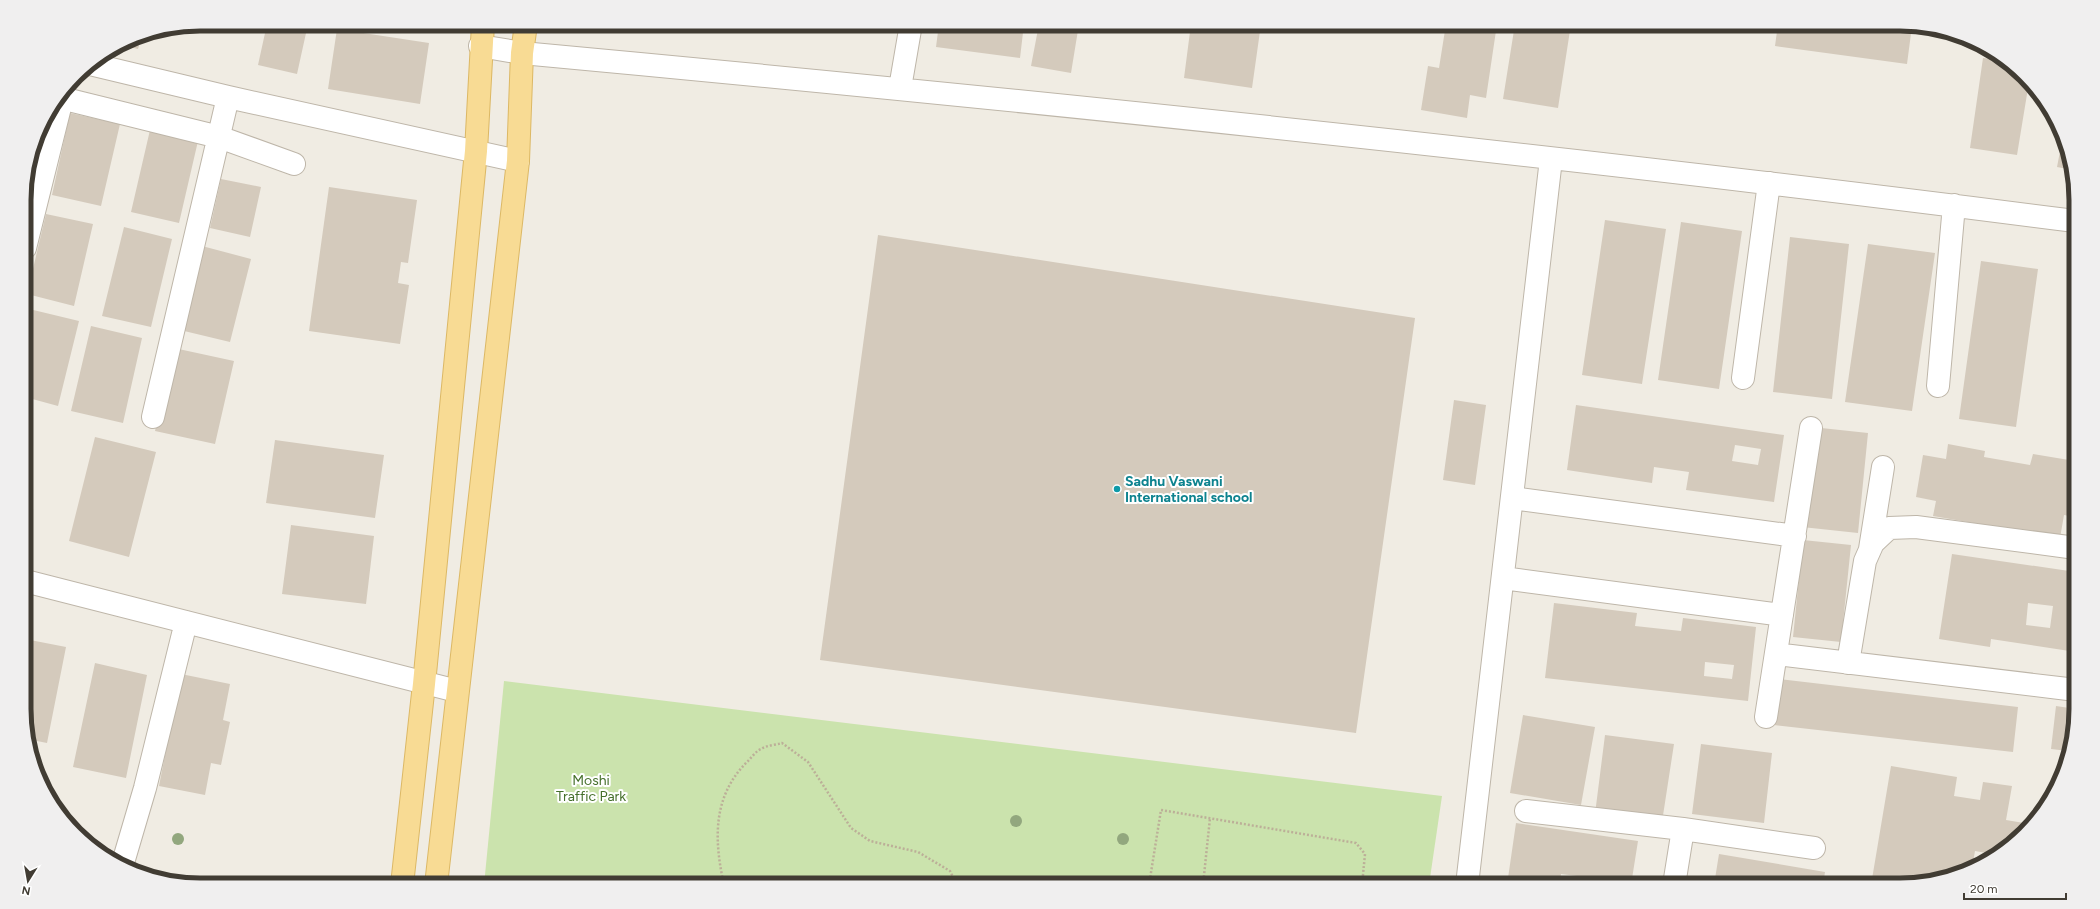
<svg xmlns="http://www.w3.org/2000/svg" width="2100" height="909" viewBox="0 0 2100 909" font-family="Figtree,sans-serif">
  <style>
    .green { fill: #cbe3ad }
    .building { fill: #d4cabc; fill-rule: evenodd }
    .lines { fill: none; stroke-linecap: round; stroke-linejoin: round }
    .minor-casing { stroke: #beb6a9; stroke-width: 24 }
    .major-casing { stroke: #dcb865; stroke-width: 24 }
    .path { stroke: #bcaf98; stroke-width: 2.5; stroke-dasharray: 2 2; stroke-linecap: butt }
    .minor { stroke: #fff; stroke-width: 22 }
    .major { stroke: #f8db94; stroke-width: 22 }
    .tree { fill: #92a77e }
    .culture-dot { fill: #0f9aa8; stroke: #fff; stroke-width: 1.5 }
    .labels { text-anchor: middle; stroke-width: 4; stroke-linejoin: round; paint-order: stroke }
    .culture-label { font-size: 14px; font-weight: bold; fill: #0d838f; stroke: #fff; text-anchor: start }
    .park-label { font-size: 14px; fill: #456f2b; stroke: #fff }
    .rim { fill: none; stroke: #413c33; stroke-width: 5 }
  </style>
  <rect width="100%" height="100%" fill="#f0ece3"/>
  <path class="green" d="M504,681L1442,796L1429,885H484Z"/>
  <path class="building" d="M267,24H308L297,74L258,65Z
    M939,24H1024L1020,58L936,47Z
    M1039,24H1079L1071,73L1031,66Z
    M1191,24H1261L1252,88L1184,78Z
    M1446,24H1497L1486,98L1470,95L1467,118L1421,110L1428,66L1439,68Z
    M1515,24H1571L1558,108L1503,99Z
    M1778,24H1900L1912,26L1907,64L1775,46Z
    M337,29L429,43L420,104L328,89Z
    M142,36L138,49L121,45L133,37Z
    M1983,58L2008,61L2029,82L2017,155L1970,148Z
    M70,113L120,124L101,206L52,195Z
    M150,130L198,141L179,223L131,212Z
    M2063,136L2067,150L2073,170L2057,167Z
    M221,179L261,187L250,237L210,228Z
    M329,187L417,200L408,263L401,262L398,283L409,285L400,344L309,331Z
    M46,214L93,224L74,306L27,294Z
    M1605,220L1666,229L1642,384L1582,375Z
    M1681,222L1742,231L1719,389L1658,380Z
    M124,227L172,239L151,327L102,316Z
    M878,235L1415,318L1356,733L820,660Z
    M1790,237L1849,244L1832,399L1773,392Z
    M1868,244L1935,253L1912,411L1845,402Z
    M202,246L251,259L230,342L180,330Z
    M1981,261L2038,269L2016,427L1959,419Z
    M25,308L79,321L58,406L25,397Z
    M91,326L142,338L123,423L71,411Z
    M174,348L234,361L215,444L155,431Z
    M1454,400L1486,405L1475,485L1443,480Z
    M1576,405L1784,435L1774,502L1686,490L1689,472L1654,467L1652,483L1567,470ZM1735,445L1761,449L1758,465L1732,461Z
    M1812,427L1868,433L1858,533L1802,527Z
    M95,437L156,452L129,557L69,541Z
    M275,440L384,455L375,518L266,503Z
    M1948,444L1985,451L1984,457L2030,465L2033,454L2075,461V517L2064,515L2060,538L1933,516L1936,501L1916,497L1923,455L1946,459Z
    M291,525L374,536L366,604L282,594Z
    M1803,540L1851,545L1841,642L1793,637Z
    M1952,554L2076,572V652L1991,639L1990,647L1939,639ZM2028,603L2053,606L2050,628L2026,625Z
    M1554,603L1637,613L1635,626L1681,631L1683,618L1756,627L1748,701L1545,678ZM1705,662L1734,665L1732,679L1704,676Z
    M25,639L66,647L47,743L27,739L26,732Z
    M95,663L147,675L126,778L73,767Z
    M181,674L230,684L223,720L230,722L221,765L211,763L205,795L159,786Z
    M1779,679L2018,707L2013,752L1774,725Z
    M2056,706L2076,709L2068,751L2051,749Z
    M1523,715L1595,727L1581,805L1510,793Z
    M1605,735L1674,744L1662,822L1595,814Z
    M1701,744L1772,753L1764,823L1692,814Z
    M1891,766L1957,777L1954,796L1980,800L1983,782L2012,786L2006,820L2024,823L2022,832L1998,855L1975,851L1972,868L1956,876L1911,885H1871Z
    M1516,823L1638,841L1631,885H1576L1577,876L1561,874L1560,885H1507Z
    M1719,854L1825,872L1823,885H1714Z"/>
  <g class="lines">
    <defs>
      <path id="minor" d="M480,46L522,53C1041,101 1558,155 2075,221
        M90,64L228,97L518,161
        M900,88L911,24
        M61,98L219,137L294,164
        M25,248L63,95
        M1743,378L1769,183
        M1938,386L1954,205
        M153,417L228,97
        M1512,498L1795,536
        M1870,549L1883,467
        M1503,578L1782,615
        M25,581L457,691
        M1776,654L2076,690
        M1848,663L1865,561L1873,543L1889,528L1916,527L2076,548
        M1766,717L1811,428
        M1526,811L1683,829L1814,848
        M122,866L145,788L186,622
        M1467,885L1551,159
        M1674,885L1683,829"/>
      <path id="major" d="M402,885L424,684L476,151L483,24
        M436,885L518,161L522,53L526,24"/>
    </defs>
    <use href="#minor" class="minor-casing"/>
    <use href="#major" class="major-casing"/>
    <path class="path" d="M724,885C714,840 712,796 748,761C752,757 756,751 761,749C767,745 776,745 782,743L808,762L851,828L870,841L918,852L950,871L957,885
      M1149,885L1161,810L1356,843L1365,854L1362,885
      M1203,885L1210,818"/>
    <use href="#minor" class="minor"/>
    <use href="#major" class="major"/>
  </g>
  <g class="tree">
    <circle cx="1016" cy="821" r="6"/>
    <circle cx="178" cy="839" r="6"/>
    <circle cx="1123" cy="839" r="6"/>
  </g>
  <circle class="culture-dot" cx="1117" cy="489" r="4"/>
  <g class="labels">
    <g class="culture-label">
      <text x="1125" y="486">Sadhu Vaswani<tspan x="1125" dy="16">International school</tspan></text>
    </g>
    <g class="park-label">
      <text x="591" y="785">Moshi<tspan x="591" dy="16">Traffic Park</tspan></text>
    </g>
  </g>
  <path d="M0 0H2100V909H0ZM200 31H1900A169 169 0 0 1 2069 200V709A169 169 0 0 1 1900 878H200A169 169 0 0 1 31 709V200A169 169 0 0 1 200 31Z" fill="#f0efef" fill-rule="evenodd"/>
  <path class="rim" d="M200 31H1900A169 169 0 0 1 2069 200V709A169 169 0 0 1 1900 878H200A169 169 0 0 1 31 709V200A169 169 0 0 1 200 31Z"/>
  <g transform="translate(28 881) rotate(191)" stroke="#ffffff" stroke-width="3" paint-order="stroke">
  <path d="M0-3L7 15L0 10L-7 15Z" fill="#413c33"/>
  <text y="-6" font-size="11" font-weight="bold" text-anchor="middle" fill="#413c33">N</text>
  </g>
  <path d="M1964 893v6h102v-6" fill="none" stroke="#413c33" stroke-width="2"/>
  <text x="1970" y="893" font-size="12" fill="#413c33" stroke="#ffffff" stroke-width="3" paint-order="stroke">20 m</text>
</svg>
